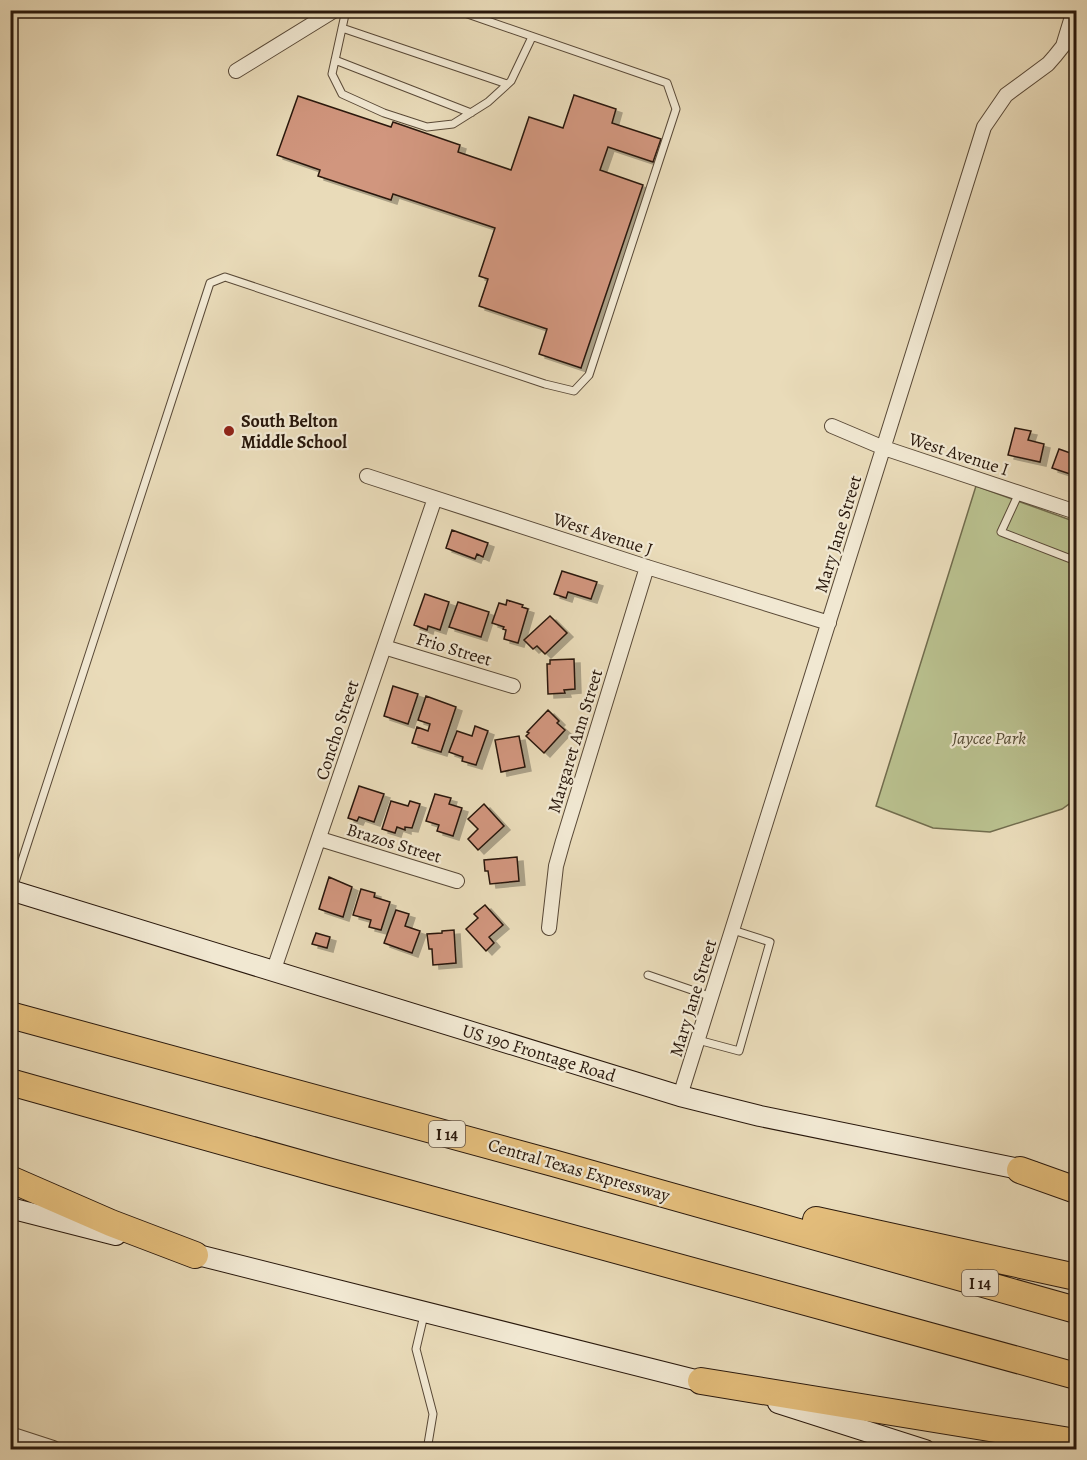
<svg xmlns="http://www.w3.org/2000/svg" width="1087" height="1460" viewBox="0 0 1087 1460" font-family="Alegreya,serif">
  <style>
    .green { fill: #b9c08e; stroke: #716c4d; stroke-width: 1.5 }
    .building { fill: #d1967e; stroke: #29180c; stroke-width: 1.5; filter: url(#shadow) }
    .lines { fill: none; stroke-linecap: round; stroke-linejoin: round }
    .service-casing { stroke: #594937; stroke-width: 9 }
    .minor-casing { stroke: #594937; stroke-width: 16 }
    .tertiary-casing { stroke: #594937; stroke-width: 20 }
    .secondary-casing { stroke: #29180c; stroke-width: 22 }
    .motorway-casing { stroke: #29180c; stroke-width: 28 }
    .service { stroke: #f1e8d2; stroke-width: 7 }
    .minor { stroke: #f1e8d2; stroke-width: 14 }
    .tertiary { stroke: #f1e8d2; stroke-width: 18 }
    .secondary { stroke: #f1e8d2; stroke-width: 20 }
    .motorway { stroke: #e4be7c; stroke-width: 26 }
    .poi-dot { fill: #8f2418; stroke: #f1e8d2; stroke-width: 2 }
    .labels { text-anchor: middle; stroke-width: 4.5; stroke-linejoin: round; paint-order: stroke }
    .shield { fill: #f1e8d2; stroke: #655647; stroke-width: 1.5 }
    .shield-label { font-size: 16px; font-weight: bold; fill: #29180c }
    .poi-label { font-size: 18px; font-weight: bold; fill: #29180c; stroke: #f1e8d2; text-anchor: start }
    .street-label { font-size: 18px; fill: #29180c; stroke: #f1e8d2 }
    .park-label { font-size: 18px; font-style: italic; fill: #544a33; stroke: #f1e8d2 }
  </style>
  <defs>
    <filter id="shadow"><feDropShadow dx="6" dy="4" stdDeviation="0" flood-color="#0004"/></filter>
  </defs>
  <rect width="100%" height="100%" fill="#e9dbb9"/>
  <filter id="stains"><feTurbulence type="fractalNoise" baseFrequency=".00333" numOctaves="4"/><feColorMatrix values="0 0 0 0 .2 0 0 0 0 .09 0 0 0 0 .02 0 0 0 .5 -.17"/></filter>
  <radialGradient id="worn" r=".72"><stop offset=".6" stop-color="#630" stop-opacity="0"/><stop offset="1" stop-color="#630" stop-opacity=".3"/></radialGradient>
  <path class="green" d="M976,486L1076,522V799L1062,809L990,832L933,828L876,806Z"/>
  <path class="building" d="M574,95L616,109L612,123L661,139L653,162L608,147L600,170L643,185L581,368L539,354L547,329L479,306L488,279L479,276L495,228L393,194L391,200L318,176L320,170L277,155L298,96L391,127L393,122L460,145L458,152L511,170L529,117L563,128Z
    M1015,428L1031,431L1028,440L1044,444L1040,462L1008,455Z
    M1059,449L1076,455V476L1052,468Z
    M452,530L488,543L483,557L477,554L475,559L446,548Z
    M562,571L597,582L591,599L568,592L566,598L554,594Z
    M425,594L449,602L440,630L428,626L427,630L414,625Z
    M507,600L523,605L522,607L528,609L518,643L504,639L506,630L503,629L504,627L492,623L499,603L506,605Z
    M458,602L489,612L481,637L449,627Z
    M550,616L567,633L545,654L537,646L533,649L524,640Z
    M574,659L575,689L564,690L565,693L548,694L547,664H550V660Z
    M393,686L418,694L408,724L384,716Z
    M426,696L456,707L441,752L412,743L417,727L428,731L430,724L418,720Z
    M548,710L559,721L557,723L565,730L544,753L526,736L529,733L527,732Z
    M475,726L488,731L476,765L462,761L463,757L449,752L457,731L472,736Z
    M519,736L525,767L501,772L495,740Z
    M359,786L384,794L374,822L359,817L357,821L348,818Z
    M435,794L451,798L449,804L462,808L453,836L437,831L439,825L426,821Z
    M391,801L408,806L410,801L420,804L412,828L405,827V830L397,827L395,833L382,829Z
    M484,804L504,826L478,850L468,839L478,829L468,819Z
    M517,857L519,881L490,884L488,871H485L484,860Z
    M329,877L352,887L343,917L319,909Z
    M361,889L375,893L374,897L390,902L381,930L369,927L371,920L353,915Z
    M485,905L503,925L489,937L494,943L486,951L466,929L478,918L474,914Z
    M396,910L409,914L405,926L420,931L412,953L384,943Z
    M454,930L456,963L433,965L432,949H429L427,934L442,933V931Z
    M316,933L330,937L327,948L312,944Z"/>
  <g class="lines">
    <defs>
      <path id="service" d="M346,10L332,74L342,94L384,113L427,127L453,124L488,102L511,81L532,37
        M342,28L507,84
        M335,60L471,113
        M1019,493L1001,532L1076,561
        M13,888L210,283L225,277L545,384L574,391L589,375L676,109L667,83L456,10
        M648,975L712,997
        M698,1040L739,1051L770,942L733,930
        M424,1315L416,1349L433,1414L427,1450"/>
      <path id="minor" d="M236,71L335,10
        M832,426L884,448L1076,512
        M367,476L647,567L829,623
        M384,647L513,686
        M320,839L457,881
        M549,928L556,866L563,841L647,567
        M273,972L435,498
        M680,1096L984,127L1006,95L1048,64L1055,56L1063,46L1074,10"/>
      <path id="tertiary" d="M10,1436L53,1450"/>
      <path id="secondary" d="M10,890L680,1096L760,1116L1034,1172
        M10,1208L116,1235
        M182,1251L715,1385
        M778,1403L925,1450"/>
      <path id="motorway" d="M10,1015L553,1163L1076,1310
        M10,1082L331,1172L1076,1376
        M1020,1170L1076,1190
        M10,1179L111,1223L195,1255
        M816,1220L1076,1277
        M701,1381L1076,1442"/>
    </defs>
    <use href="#service" class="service-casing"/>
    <use href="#minor" class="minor-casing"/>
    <use href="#tertiary" class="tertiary-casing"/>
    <use href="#secondary" class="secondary-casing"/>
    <use href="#motorway" class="motorway-casing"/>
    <use href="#service" class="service"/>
    <use href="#minor" class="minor"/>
    <use href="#tertiary" class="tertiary"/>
    <use href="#secondary" class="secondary"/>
    <use href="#motorway" class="motorway"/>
  </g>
  <circle class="poi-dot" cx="229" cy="431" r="6"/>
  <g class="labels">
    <g class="shield">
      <rect x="429" y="1121" width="36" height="26" rx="4.5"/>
      <rect x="962" y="1270" width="36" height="26" rx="4.5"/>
    </g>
    <g class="shield-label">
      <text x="447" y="1140">I 14</text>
      <text x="980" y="1289">I 14</text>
    </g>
    <g class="poi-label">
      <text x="241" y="427">South Belton<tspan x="241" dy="21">Middle School</tspan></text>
    </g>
    <g class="street-label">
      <text transform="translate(959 454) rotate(18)" y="6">West Avenue I</text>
      <text transform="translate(603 534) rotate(18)" y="6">West Avenue J</text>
      <text transform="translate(838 534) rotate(-73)" y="6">Mary Jane Street</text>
      <text transform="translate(454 649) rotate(17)" y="6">Frio Street</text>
      <text transform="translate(337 730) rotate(-72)" y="6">Concho Street</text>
      <text transform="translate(575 741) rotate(-73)" y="6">Margaret Ann Street</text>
      <text transform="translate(394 843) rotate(17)" y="6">Brazos Street</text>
      <text transform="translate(693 998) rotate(-73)" y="6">Mary Jane Street</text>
      <text transform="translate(539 1053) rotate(17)" y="6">US 190 Frontage Road</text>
      <text transform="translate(579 1170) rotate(16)" y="6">Central Texas Expressway</text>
    </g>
    <g class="park-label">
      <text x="989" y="744">Jaycee Park</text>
    </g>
  </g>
  <rect width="1087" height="1460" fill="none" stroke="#e9dbb9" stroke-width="36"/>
  <rect x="12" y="12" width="1063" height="1436" fill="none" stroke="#29180c" stroke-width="3"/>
  <rect x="18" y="18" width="1051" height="1424" fill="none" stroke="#29180c" stroke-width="1.5"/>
  <rect width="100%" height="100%" filter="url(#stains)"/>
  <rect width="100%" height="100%" fill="url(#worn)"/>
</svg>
